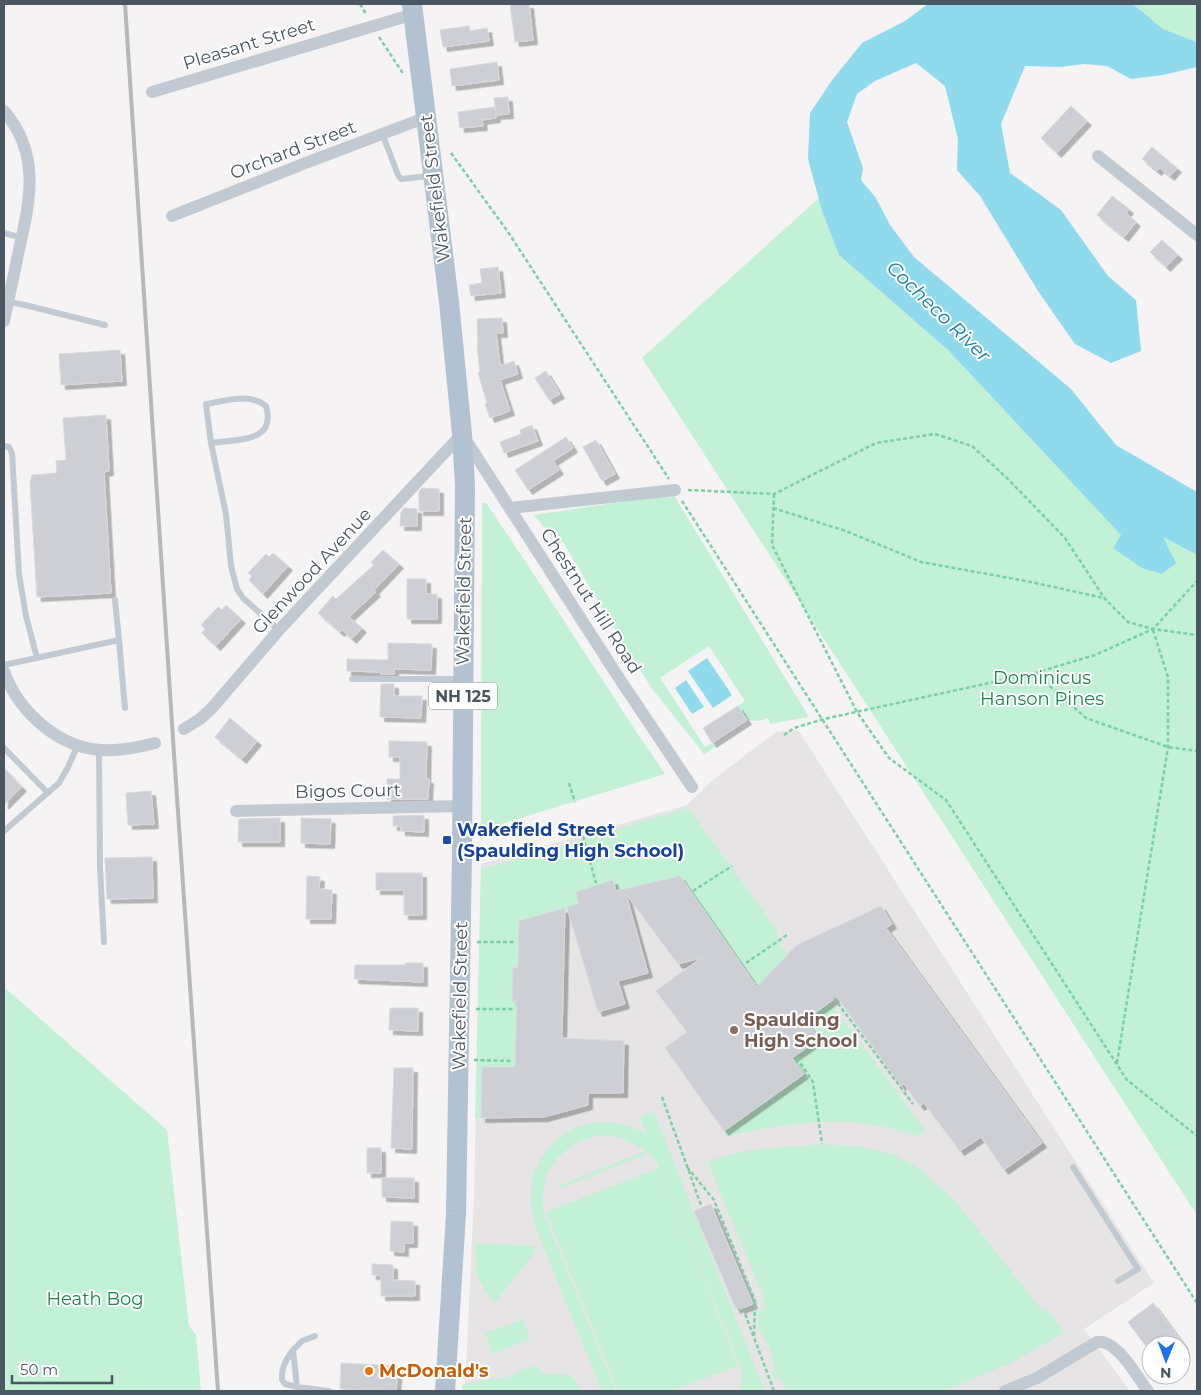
<svg xmlns="http://www.w3.org/2000/svg" width="1201" height="1395" viewBox="0 0 1201 1395" font-family="Montserrat,sans-serif">
  <style>
    .education { fill: #e6e4e5 }
    .green { fill: #c3f1d5 }
    .water { fill: #90daee }
    .building { fill: #cdcfd5; stroke: #d7d9de; filter: url(#shadow) }
    .lines { fill: none; stroke-linecap: round; stroke-linejoin: round }
    .path { stroke: #7ad0a6; stroke-width: 2.5; stroke-dasharray: 4 2.5; stroke-linecap: butt }
    .service { stroke: #c1cad2; stroke-width: 6 }
    .minor { stroke: #c1cad2; stroke-width: 12 }
    .primary { stroke: #b3c2d1; stroke-width: 20 }
    .rail { stroke: #b5b8bd; stroke-width: 4 }
    .transit-dot { fill: #1a4fb4; stroke: #fff; stroke-width: 2 }
    .education-dot { fill: #8d6e63; stroke: #fff; stroke-width: 2 }
    .food-dot { fill: #e8710a; stroke: #fff; stroke-width: 2 }
    .labels { text-anchor: middle; stroke-width: 4; stroke-linejoin: round; paint-order: stroke }
    .shield { fill: #fff; stroke: #808990; stroke-width: 1 }
    .shield-label { font-size: 16px; font-weight: bold; fill: #4a5661 }
    .street-label { font-size: 18px; fill: #4a5661; stroke: #fff }
    .park-label { font-size: 18px; fill: #17864f; stroke: #fff }
    .transit-label { font-size: 18px; font-weight: bold; fill: #164399; stroke: #fff; text-anchor: start }
    .education-label { font-size: 18px; font-weight: bold; fill: #785e54; stroke: #fff; text-anchor: start }
    .food-label { font-size: 18px; font-weight: bold; fill: #c56008; stroke: #fff; text-anchor: start }
    .water-label { font-size: 19px; font-style: italic; fill: #0c7c9b; stroke: #fff }
  </style>
  <defs>
    <filter id="shadow"><feDropShadow dx="4.5" dy="4.5" stdDeviation="0" flood-color="#0004"/></filter>
  </defs>
  <rect width="100%" height="100%" fill="#f5f3f3"/>
  <path class="education" d="M798,730L1154,1283L1084,1329L1130,1391H465L474,1197L481,864L687,805L714,779L776,732Z"/>
  <path class="green" d="M1133,4H1197V42L1163,29Z
    M819,198L839,255L948,350L1122,535L1113,547L1163,536L1197,555V1215L642,358Z
    M673,494L809,717L770,724L768,718L759,721L747,720L738,706L745,701L709,646L660,678L705,747L712,743L715,747L704,754L653,690L626,648L563,542L557,543L534,515Z
    M482,503H486C547,592 604,685 665,774L481,830Z
    M688,808L777,930C776,941 781,947 788,955L757,987L680,876L616,891L613,881L579,904L519,921L518,968H513L512,1001H517L515,1067H482L481,1118L475,1119L481,869Z
    M4,987L167,1130L189,1326L196,1335L201,1391H4Z
    M830,1002L925,1130L919,1136C895,1129 872,1123 847,1122C808,1120 767,1127 729,1136L724,1131L804,1075L792,1058L819,1039L805,1020Z
    M654,1112L765,1391H740L742,1374L738,1361L665,1179L738,1366L670,1391H618L546,1212L659,1168C654,1155 643,1148 631,1143C626,1141 621,1138 617,1137C589,1130 557,1150 547,1175C543,1187 542,1202 544,1214L616,1391H602L535,1226C533,1215 530,1203 531,1192C531,1180 535,1169 541,1159C565,1119 608,1113 647,1134L640,1117Z
    M822,1144L862,1147L892,1154L918,1167L956,1202L1042,1310L1046,1309L1065,1332L1013,1362L943,1391H783L786,1384L772,1376C778,1361 767,1344 760,1331C757,1326 758,1317 757,1311L764,1310L763,1295L721,1196L708,1162C742,1147 785,1148 822,1144Z
    M643,1152L644,1155L561,1188L560,1185Z
    M475,1243L533,1246L536,1251L494,1304L477,1276Z
    M523,1319L530,1339L492,1354L485,1333Z
    M539,1366L540,1373L569,1375L576,1380L581,1391H462L463,1384L509,1377L525,1368Z"/>
  <path class="water" d="M928,4H1133L1163,29L1197,42V67L1163,75L1131,79L1107,66L1084,64L1060,67L1025,66L1001,124L1010,173L1061,210L1108,276L1136,300L1141,351L1111,363L1075,344L1038,291L980,196L957,170L958,139L945,86L916,63L875,81L857,94L847,122L863,168L861,180L876,198L890,225L914,257L1071,389L1116,445L1197,492V555L1163,537L1176,563L1162,574L1142,568L1113,548L1121,535L948,350L839,255L822,211L808,159L810,113L833,79L862,43L905,21Z
    M707,658L732,695L713,708L688,671Z
    M686,680L704,707L692,714L675,688Z"/>
  <path class="building" d="M510,4H529L533,40L515,42Z
    M469,26L470,31L487,28L489,41L443,47L440,30Z
    M497,62L499,80L452,86L450,69Z
    M508,97L509,114L496,115L494,98Z
    M1071,106L1087,121L1057,153L1041,138Z
    M495,107L496,118L482,120L483,126L460,128L458,112Z
    M1152,147L1177,168L1170,176L1160,168L1157,171L1142,159Z
    M1112,196L1129,209L1126,213L1136,222L1124,237L1097,215Z
    M1162,240L1178,255L1166,267L1150,252Z
    M498,267L501,293L471,296L469,285L482,283L480,269Z
    M502,318L503,333H496L500,366L514,361L518,374L500,380L510,411L490,418L485,404L487,403L478,373L480,372L477,345H478L477,319Z
    M120,350L122,381L61,385L59,354Z
    M546,371L560,394L549,400L535,378Z
    M106,415L109,471L104,472L111,593L37,597L30,483L32,475L57,473L56,461L66,460L63,418Z
    M532,425L538,441L504,453L500,442L521,434L520,430Z
    M566,437L573,448L553,461L559,470L528,490L515,470Z
    M596,440L615,474L602,481L583,447Z
    M422,488L439,489V511H419V492Z
    M404,508L417,509V526H400L401,512Z
    M383,550L399,564L374,590L376,592L349,617L362,628L352,639L342,630L340,632L318,613L333,596L336,599L374,565L371,562Z
    M273,553L288,566L263,594L249,580L252,576L248,573L266,554L269,557Z
    M407,579H426V594H437V619H407Z
    M226,605L241,619L216,646L202,633L205,629L201,625L218,607L222,610Z
    M388,643L432,644L431,670L394,669V674H381V672L347,671V659L388,660Z
    M381,684H394V696H422L421,718L380,717Z
    M738,706L747,720L712,743L703,728Z
    M230,718L257,741L242,759L215,737Z
    M389,741L427,742L426,779H429L428,799H387V779H400V757H389Z
    M4,768L22,787L4,805Z
    M151,791L154,824L128,825L126,793Z
    M424,815V832L401,831V826H393V816Z
    M280,818V842H238L239,819Z
    M301,818L331,819L330,844L301,843Z
    M152,857L153,898L107,899L105,858Z
    M376,873H422V915H404V890H376Z
    M307,876L320,877L319,889L332,890L331,919H306Z
    M680,876L757,987L797,945L881,906L892,924L886,928L1042,1143L1004,1170L981,1137L960,1151L924,1103L920,1106L904,1084L901,1086L837,997L805,1020L819,1039L792,1058L804,1074L724,1131L665,1048L687,1032L656,991L701,958L678,964L626,894L648,973L618,981L625,1004L598,1012L567,907L579,904L576,892L613,880L616,891Z
    M565,908L562,1038L624,1041L623,1093H588V1105L544,1117L481,1118L482,1067H515L517,1001H512L513,967L518,968L519,921Z
    M405,963H423V982L354,979L355,965H405Z
    M390,1008H418V1031L389,1030Z
    M394,1068H413L412,1149L391,1148Z
    M367,1148H381V1173H367Z
    M382,1178H414V1198L382,1197Z
    M711,1204L753,1304L740,1309L739,1307L736,1309L694,1211Z
    M391,1221L413,1222V1243H404V1252L390,1251Z
    M372,1264L393,1265V1280L415,1281V1296H381V1275H372Z
    M1153,1303L1184,1345H1145L1128,1322Z
    M341,1363L398,1366L396,1391L340,1389Z"/>
  <g class="lines">
    <path class="path" d="M360,4L366,14
      M379,37L404,75
      M451,153L508,232L669,479
      M688,490L774,494L876,443L935,434L972,446L1007,478L1065,538L1105,599L1128,622L1153,629L1197,635
      M774,494L772,545L857,712L889,758L946,800L1127,1080L1197,1136
      M682,501L1197,1303
      M773,508L846,531L921,562L1026,581L1104,598
      M1035,673L1086,718L1168,747L1197,751
      M784,735L794,728L824,719L1035,673L1095,655L1153,629L1197,581
      M569,783L575,802
      M583,836L596,883
      M693,891L732,866
      M477,942H514
      M746,963L787,935
      M834,998L913,1104
      M476,1009H515
      M797,1058L813,1082L822,1144
      M474,1060L513,1061
      M1117,1063L1168,747V677L1153,630
      M662,1097L701,1205
      M687,1167L714,1200L755,1301L754,1336
      M743,1308L774,1391"/>
    <path class="service" d="M382,133L398,175L401,179L430,176
      M4,233L22,238
      M8,302L25,305L105,325
      M211,443L206,404C226,401 249,392 266,406C277,443 237,439 211,443L226,514L231,566L237,589L243,598L279,630
      M4,446L9,447L12,453L19,574L26,616L37,658
      M115,600L119,640
      M4,665L119,640L125,708
      M352,679H461
      M4,748L48,793
      M99,750L100,868L104,942
      M4,831L59,783L67,769L78,745
      M1073,1167L1138,1269L1118,1281
      M315,1336L302,1341L293,1350L297,1387L329,1391
      M293,1350C286,1360 281,1367 282,1380L285,1384L297,1387"/>
    <path class="minor" d="M152,92L414,14
      M4,111C41,154 30,200 19,250C14,273 9,297 4,321
      M1098,156L1197,235
      M172,216L303,164L427,117
      M510,508L675,490
      M4,671C18,711 57,747 101,750C120,751 137,748 155,743
      M184,729L200,719L212,708L279,630L462,434L619,678L692,787
      M236,811L462,806
      M1005,1391L1037,1378L1097,1342C1117,1339 1137,1377 1148,1391"/>
    <path class="primary" d="M412,4L449,302L462,434L465,485L462,853L456,1214L445,1391"/>
    <path class="rail" d="M125,4L174,754L218,1391"/>
  </g>
  <rect class="transit-dot" x="442" y="835" width="10" height="10" rx="2.5"/>
  <circle class="education-dot" cx="734" cy="1030" r="5"/>
  <circle class="food-dot" cx="369" cy="1371" r="5"/>
  <g class="labels">
    <rect class="shield" x="429" y="682.5" width="68" height="27" rx="4"/>
    <g class="shield-label">
      <text x="463" y="702">NH 125</text>
    </g>
    <g class="street-label">
      <text transform="translate(249 44) rotate(-17)" y="6">Pleasant Street</text>
      <text transform="translate(293 150) rotate(-21)" y="6">Orchard Street</text>
      <text transform="translate(435 188) rotate(-97)" y="6">Wakefield Street</text>
      <text transform="translate(312 571) rotate(-47)" y="6">Glenwood Avenue</text>
      <text transform="translate(464 591) rotate(-89)" y="6">Wakefield Street</text>
      <text transform="translate(591 601) rotate(57)" y="6">Chestnut Hill Road</text>
      <text transform="translate(348 791) rotate(-1)" y="6">Bigos Court</text>
      <text transform="translate(460 996) rotate(-89)" y="6">Wakefield Street</text>
    </g>
    <g class="park-label">
      <text x="1042" y="684">Dominicus<tspan x="1042" dy="21">Hanson Pines</tspan></text>
      <text x="95" y="1305">Heath Bog</text>
    </g>
    <g class="transit-label">
      <text x="457" y="836">Wakefield Street<tspan x="457" dy="21">(Spaulding High School)</tspan></text>
    </g>
    <g class="education-label">
      <text x="744" y="1026">Spaulding<tspan x="744" dy="21">High School</tspan></text>
    </g>
    <g class="food-label">
      <text x="379" y="1377">McDonald's</text>
    </g>
    <g class="water-label">
      <text transform="translate(939 311) rotate(44)" y="7">Cocheco River</text>
    </g>
  </g>
  <rect width="1201" height="1395" fill="none" stroke="#4a5661" stroke-width="10"/>
  <g transform="translate(1166 1360) rotate(181)"><circle r="24" fill="#ffffff" stroke="#b7bbc0"/>
  <path d="M0-4L9 19L0 12L-9 19Z" fill="#1a73e8"/>
  <text y="-8" font-size="14" font-weight="bold" text-anchor="middle" fill="#4a5661">N</text>
  </g>
  <path d="M12 1375v8h100v-8" fill="none" stroke="#4a5661" stroke-width="2.5"/>
  <text x="20" y="1375" font-size="15" fill="#4a5661" stroke="#ffffff" stroke-width="4" paint-order="stroke">50 m</text>
</svg>
